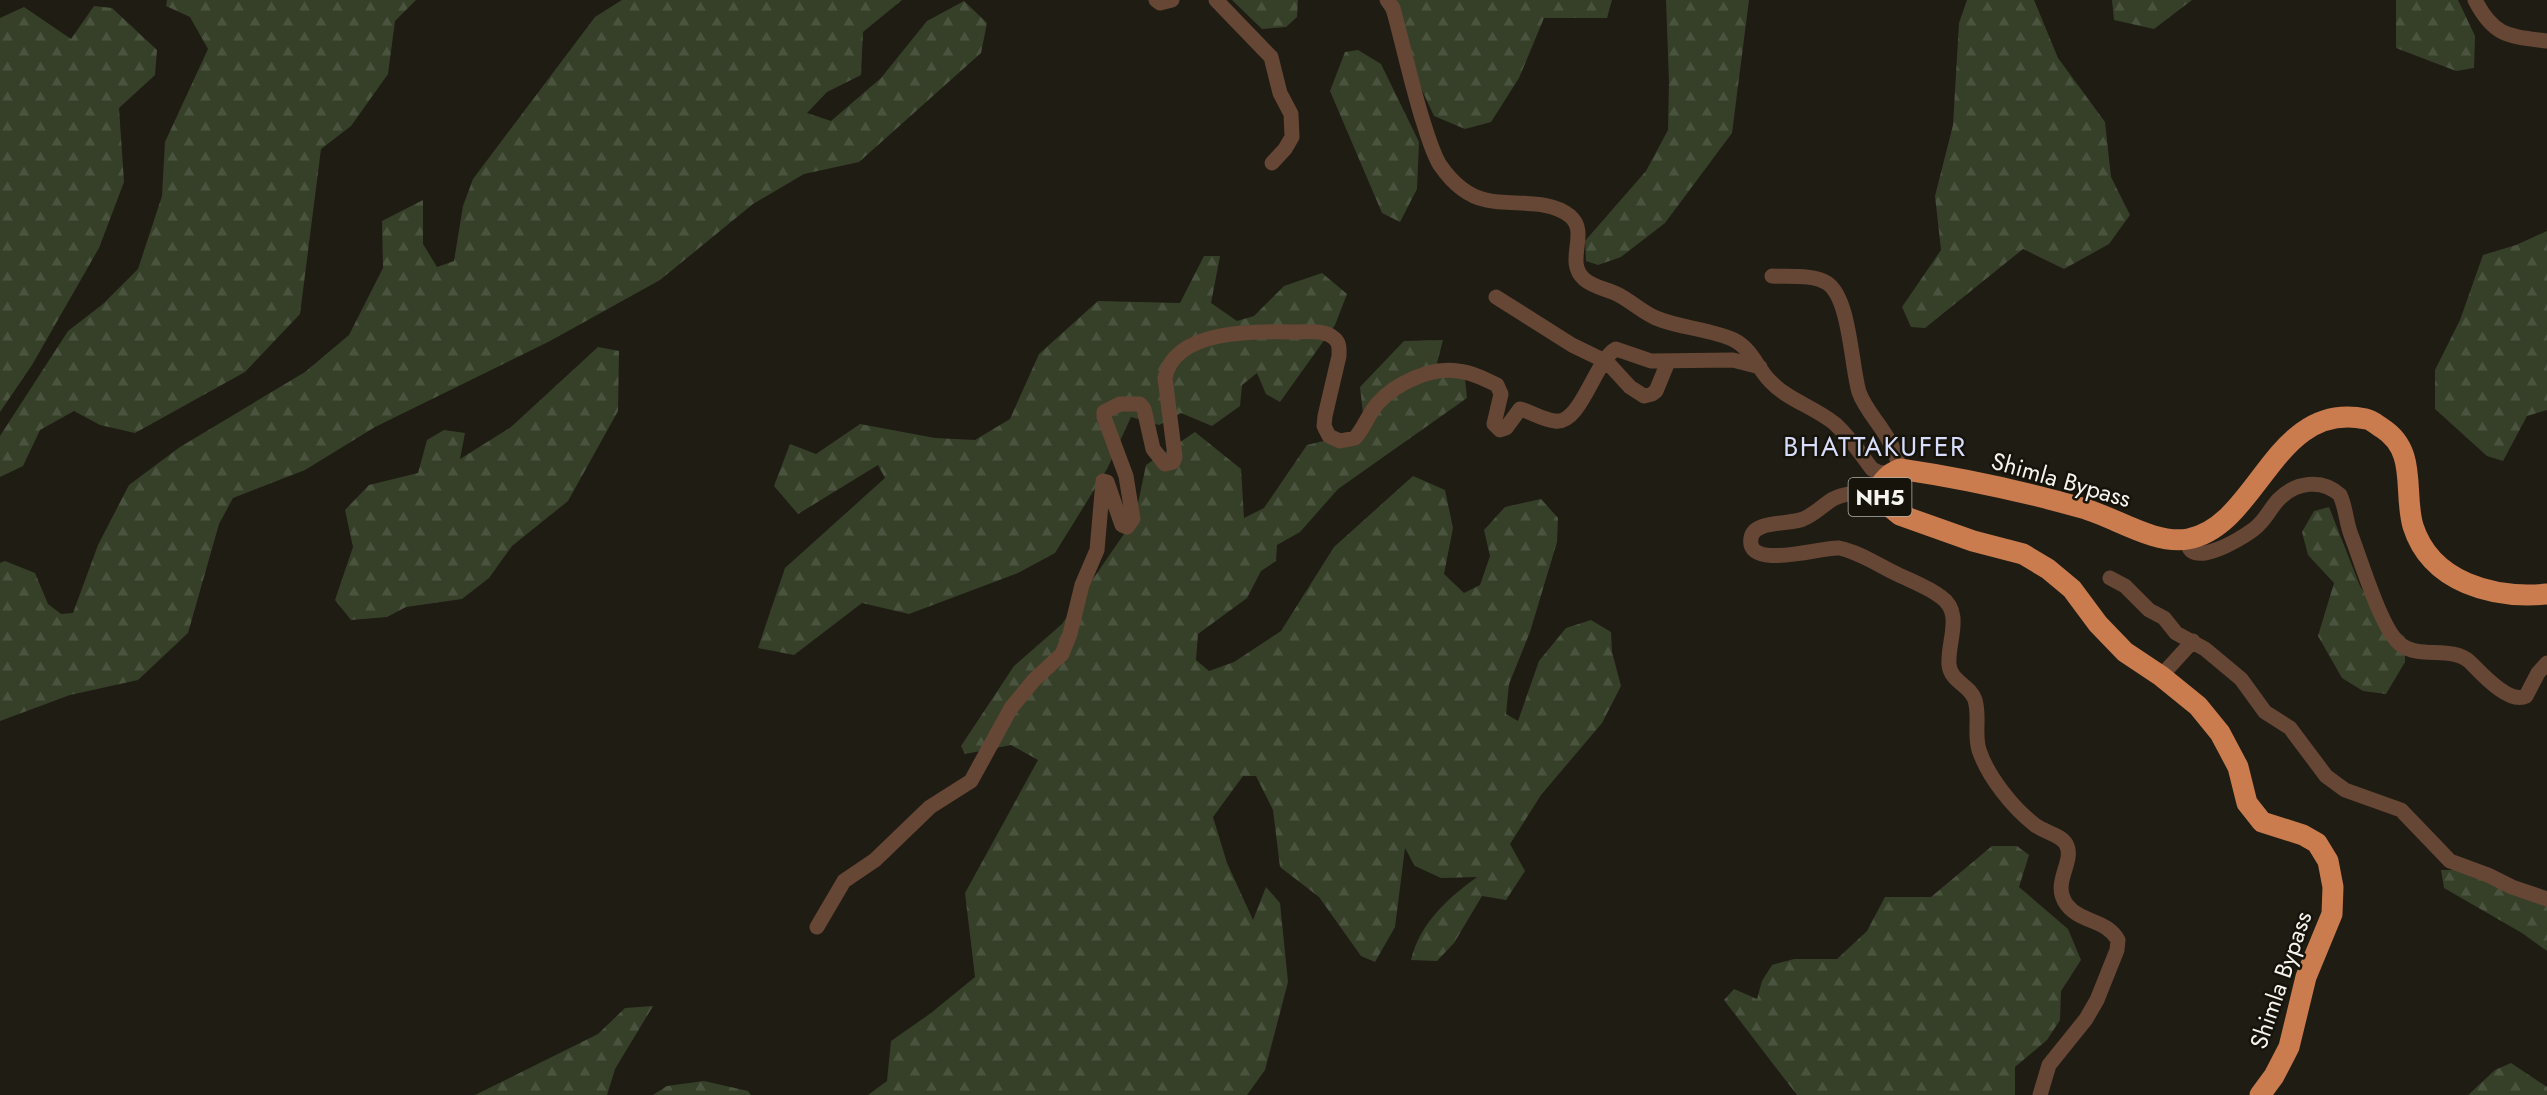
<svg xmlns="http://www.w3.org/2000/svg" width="2547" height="1095" viewBox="0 0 2547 1095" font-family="Jost,sans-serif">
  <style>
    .forest { fill: url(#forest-firs) }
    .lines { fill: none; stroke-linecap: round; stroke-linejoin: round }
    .minor { stroke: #664634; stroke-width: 15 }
    .highway { stroke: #cb7c4f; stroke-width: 21 }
    .labels { text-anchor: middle; stroke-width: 5; stroke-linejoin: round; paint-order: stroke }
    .shield { fill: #16130b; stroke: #b2b0aa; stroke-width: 1.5 }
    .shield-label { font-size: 22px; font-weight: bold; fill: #f5f4ee }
    .street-label { font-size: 24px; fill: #f5f4ee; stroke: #16130b }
    .quarter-label { font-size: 27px; letter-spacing: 1.5px; fill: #d7ddfa; stroke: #16130b }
  </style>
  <defs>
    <pattern id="forest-firs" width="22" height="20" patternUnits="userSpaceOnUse" patternTransform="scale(1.5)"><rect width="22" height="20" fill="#364029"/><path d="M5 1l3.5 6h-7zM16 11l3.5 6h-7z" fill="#4a533e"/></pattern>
  </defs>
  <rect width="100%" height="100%" fill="#1f1c14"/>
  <path class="forest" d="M167,0H416L395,21L388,74L351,126L321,149L300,314L245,372L135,433L100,425L74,411L40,430L23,466L0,477V436L68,331L103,304L138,269L162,196L165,142L208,49L190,17L166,6Z
    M622,0H902L863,32L861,75L827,92L807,113L831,121L881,78L927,21L964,1L987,23L981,53L859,162L804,174L753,204L660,280L550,341L375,427L305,470L233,498L219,524L188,633L138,680L70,695L0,721V563L5,561L35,573L48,604L61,614L73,613L98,545L129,485L180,447L305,372L349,335L383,268L382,221L423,200V244L437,267L454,261L463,206L473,179L595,17Z
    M1232,0H1298L1297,17L1286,27L1262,29Z
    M1386,0H1612L1607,18H1544L1519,78L1491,122L1465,129L1434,116L1383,6Z
    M1666,0H1749L1732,133L1665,223L1621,257L1598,265L1586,261L1585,241L1646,171L1668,130L1669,82Z
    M1967,0H2034L2058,58L2105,122L2111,177L2130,215L2109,244L2064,269L2023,249L1925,328L1911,327L1902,307L1941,250L1935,196L1953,125L1959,23Z
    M2112,0H2192L2154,29L2114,20Z
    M2396,0H2458L2475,36L2474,68L2456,71L2396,48Z
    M94,6L112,8L157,50L155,75L119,108L124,182L99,248L32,365L0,412V18L24,7L71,39Z
    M1358,50L1381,64L1419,142L1417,189L1400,222L1382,213L1330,91L1345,52Z
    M2547,231V410L2527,416L2503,461L2487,456L2435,409V370L2460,320L2483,255L2516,245Z
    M1204,256H1220L1211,303L1237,321L1254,316L1284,286L1322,273L1347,294L1335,325L1280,402L1266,394L1257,373L1242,385L1240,406L1212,426L1181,413L1159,425L1131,417L1107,469L1055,553L1018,573L909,614L862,603L794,655L758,648L785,568L885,478L878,465L798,514L774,486L790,444L816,454L860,424L935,438L975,440L1010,419L1039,354L1098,301L1180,303Z
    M1443,340L1437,363L1465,379L1467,398L1338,489L1300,532L1277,545L1276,561L1261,571L1247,598L1198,634L1196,660L1209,671L1234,662L1281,631L1334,547L1413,476L1445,490L1453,528L1444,574L1464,593L1480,585L1490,556L1484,530L1505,507L1541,499L1558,518L1557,542L1530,632L1509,684L1506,714L1518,721L1539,661L1566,628L1591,620L1611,632L1612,652L1621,686L1602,723L1541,795L1510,844L1525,871L1506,900L1482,896L1454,943L1437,961L1411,960C1420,923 1447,899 1477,877L1441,878L1415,866L1405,848L1395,927L1375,962L1361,956L1319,897L1280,867L1273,810L1256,776H1243L1213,817L1227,863L1253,920L1266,887L1280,903L1288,982L1265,1070L1247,1095H868L887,1081L891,1041L931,1013L975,977L965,893L1038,760L1011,745L965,754L961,746L1014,666L1062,624L1135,518L1146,465L1195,432L1241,469L1244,518L1264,508L1307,445L1365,431L1360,387L1404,341Z
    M598,347L619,351L618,411L568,501L512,546L489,578L462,599L406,607L387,617L351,620L335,600L353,547L345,510L369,485L418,473L427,440L444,430L465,433L460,459L511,427Z
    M2329,507L2360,586L2379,617L2405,637V662L2386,694L2363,691L2342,678L2318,636L2334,583L2308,555L2302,532L2314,511Z
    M1992,846H2017L2029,855L2019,887L2068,929L2081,960L2061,991L2060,1020L2047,1040L2015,1067V1095H1797L1724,1000L1734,989L1757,999L1762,981L1772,965L1794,959H1837L1867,931L1885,897H1931Z
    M2441,870H2462L2547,897V951L2522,933L2444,888Z
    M653,1006L615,1069L607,1095H475L598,1034L625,1008Z
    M2511,1063L2547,1087V1095H2468L2495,1070Z
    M704,1081L748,1091L751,1095H653L667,1086Z"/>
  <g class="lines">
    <path class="minor" d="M1156,0L1160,3L1172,0
      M1216,0L1271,57L1280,93L1291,114L1292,137L1285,149L1272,163
      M1387,0L1393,8C1403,45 1411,82 1422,118C1427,133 1432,152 1440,165C1451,181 1467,196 1486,200C1512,206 1548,198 1570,216C1590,233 1564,261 1584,279C1593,287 1606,289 1617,294C1631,301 1642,312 1656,318C1679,328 1711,329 1734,340C1752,349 1757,368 1770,381C1788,400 1814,407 1834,423C1849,436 1860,453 1872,469L1880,473L1891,472
      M2475,0C2494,37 2509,36 2547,41
      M1772,276C1788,277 1813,274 1827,283C1850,298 1851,365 1859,392C1865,409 1879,423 1888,439C1894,448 1897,458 1900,469
      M1496,297L1572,345L1607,362L1630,387L1644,396L1652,394L1656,391L1668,362
      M1877,492C1863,493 1846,492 1833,499C1823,505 1814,515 1803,519C1789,525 1754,520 1751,538C1745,572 1824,546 1839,548C1859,552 1878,565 1897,574C1911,581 1928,587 1941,597C1964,613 1947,642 1949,665C1951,682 1970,685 1975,700C1980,716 1974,734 1979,750C1988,777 2013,808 2035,825C2044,832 2061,835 2066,844C2076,862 2050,883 2067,905C2081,923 2106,919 2118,940L2117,950L2097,1000L2086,1019L2049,1065L2040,1095
      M2188,539C2186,572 2241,539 2254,529C2265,521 2269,510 2278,500C2295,482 2322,478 2340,495C2346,508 2346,522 2351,535C2361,560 2381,629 2400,644C2420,660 2451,645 2470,662C2481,673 2509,705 2526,696L2538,673L2547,663
      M2110,578L2125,586L2149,610L2164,618L2176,633L2205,649L2241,679L2265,712L2290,728L2326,776L2345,790L2401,810L2450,861L2488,875L2512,887L2547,899
      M2161,676L2193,641
      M817,927L844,881L875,860L930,807L971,781L1011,708L1034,680L1062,654L1070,634L1082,585L1097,550L1103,481L1107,482L1122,525L1127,527L1133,519L1126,476L1104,417V412L1120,404H1140L1144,409L1153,449L1165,464L1173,462L1175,457L1165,378C1174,329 1256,331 1294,332C1307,332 1325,329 1335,339C1340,344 1339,349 1339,356L1325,416L1324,426L1329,436L1340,441L1355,438C1364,428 1369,413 1378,403C1396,383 1431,367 1458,371C1471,372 1485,379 1497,385L1501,394L1494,424L1500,430L1506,428L1520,409C1532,412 1543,420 1555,421C1581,425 1595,360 1616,349L1651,361L1733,360L1760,367"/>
    <path class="highway" d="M2260,1095L2274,1076L2289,1047L2306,977L2332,914L2333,887L2328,861L2317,843L2303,835L2262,822L2247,803L2238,767L2220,733L2198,706L2161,676L2125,652L2098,624L2072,589L2048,569L2023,554L1973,541L1900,515L1889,506L1877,492C1882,480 1889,473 1900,469C1961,478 2022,491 2082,508C2115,517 2154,545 2188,539C2259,526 2274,399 2366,419C2372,420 2377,425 2382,428C2418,451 2403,491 2413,526C2431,583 2494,599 2547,594"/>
  </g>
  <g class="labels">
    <rect class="shield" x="1848.5" y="478" width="63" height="38" rx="4.5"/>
    <g class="shield-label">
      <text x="1880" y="505">NH5</text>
    </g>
    <g class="street-label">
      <text transform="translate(2061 480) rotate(16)" y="8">Shimla Bypass</text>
      <text transform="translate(2281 980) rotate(-71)" y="8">Shimla Bypass</text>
    </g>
    <g class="quarter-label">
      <text x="1875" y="456">BHATTAKUFER</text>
    </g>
  </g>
</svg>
